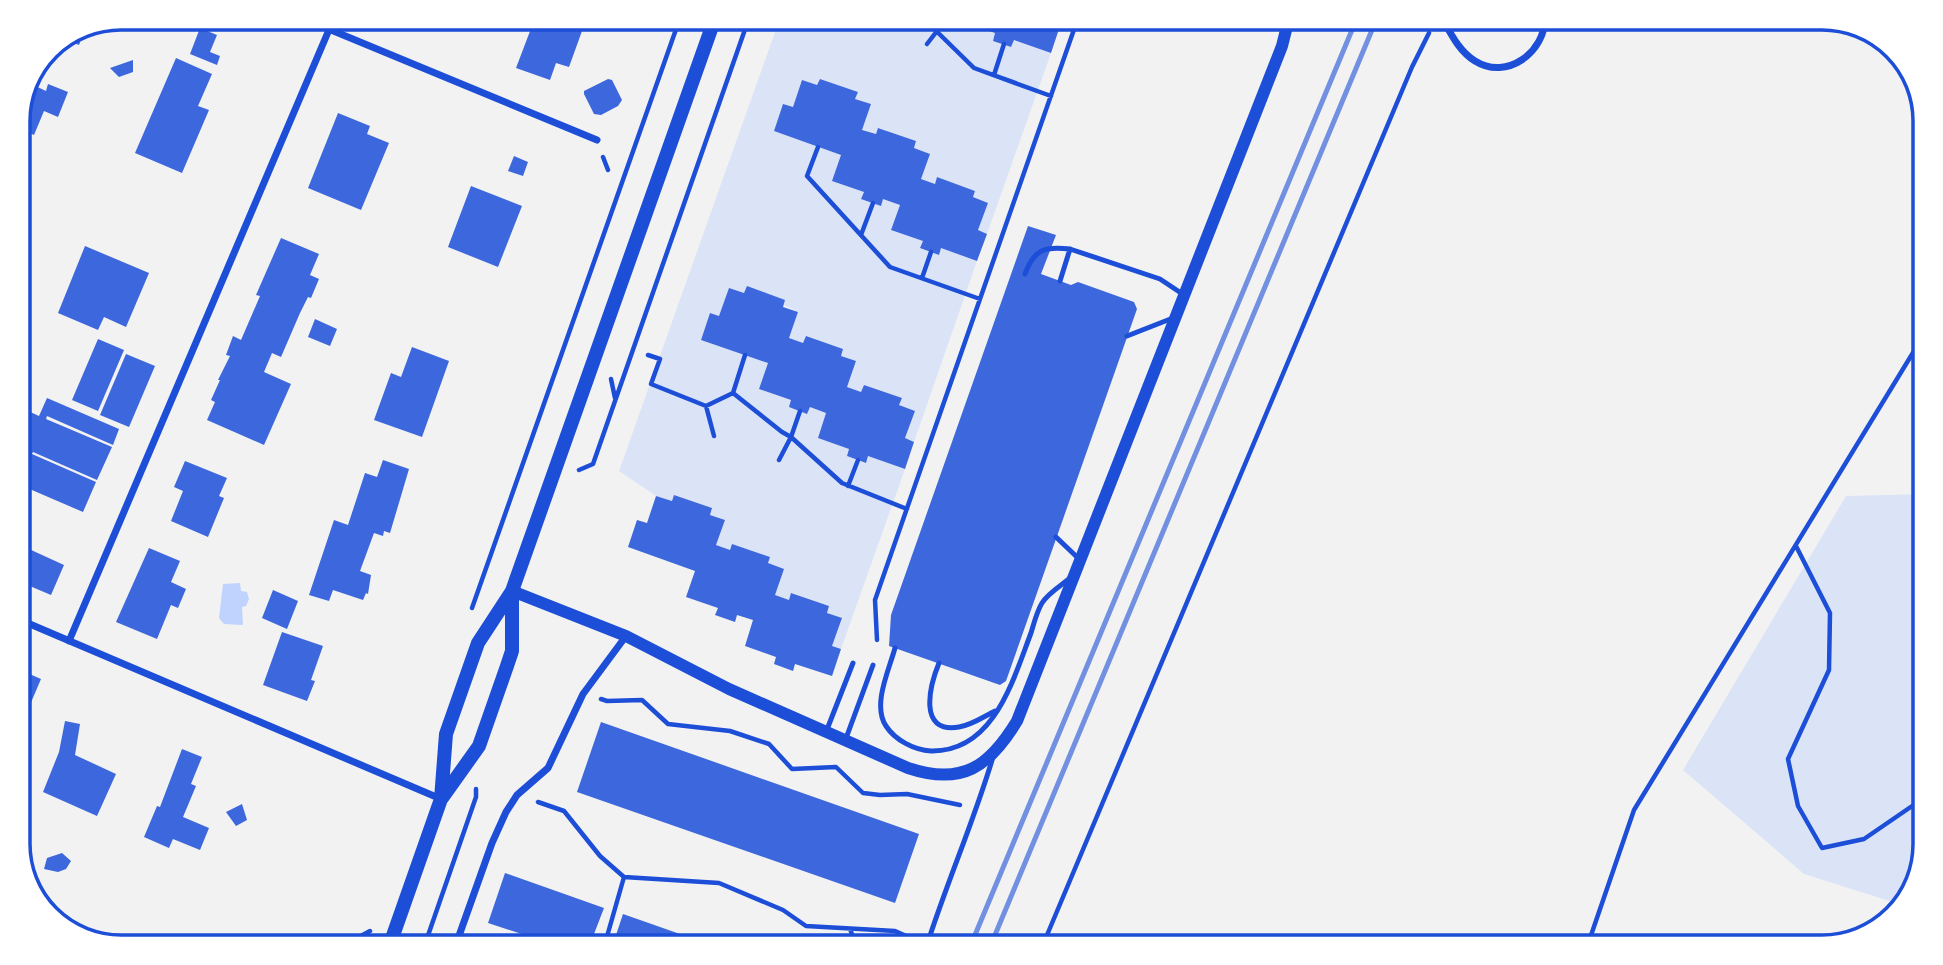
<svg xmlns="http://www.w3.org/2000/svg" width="1943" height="965" viewBox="0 0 1943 965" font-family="Lora,serif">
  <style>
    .green { fill: #dbe4f7 }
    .water { fill: #bfd3fe }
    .building { fill: #3d67dc }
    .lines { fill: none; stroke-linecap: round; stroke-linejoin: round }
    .path { stroke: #1d4ed8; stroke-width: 4.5 }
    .service { stroke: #1d4ed8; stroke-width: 5 }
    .minor { stroke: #1d4ed8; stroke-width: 7 }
    .tertiary { stroke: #1d4ed8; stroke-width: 12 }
    .secondary { stroke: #1d4ed8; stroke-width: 14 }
    .rail { stroke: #7290e2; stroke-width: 5 }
    .rim { fill: none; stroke: #1d4ed8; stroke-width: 3.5 }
  </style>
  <rect width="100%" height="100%" fill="#f2f2f2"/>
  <path class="green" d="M780,18H965L964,22L995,33L993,41L1011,47L1014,40L1051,53L987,234L978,230L988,203L973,197L975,191L937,177L935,184L921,179L930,154L914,148L916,141L879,128L876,134L862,130L871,104L855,99L858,92L820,79L817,85L793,107L783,105L774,131L841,155L833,181L864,192L861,199H883L900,205L891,230L923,241L920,248L939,255L941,248L977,261L914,442L905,438L915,411L899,405L902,398L864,385L861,392L847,387L856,362L841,356L843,349L806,336L803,343L789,338L798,312L747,287L744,293L719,316L710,313L701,340L768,363L759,389L791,400L789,407L807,413L810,407L826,413L818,438L849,449L847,456L865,463L868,456L905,469L841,649L832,646L842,619L827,613L829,606L792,593L789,600L775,595L768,563L770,557L732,544L730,550L716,545L725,520L710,515L712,508L674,495L672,501L656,496L619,471Z
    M1925,494V845L1915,890L1902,905L1804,874L1683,770L1846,496Z"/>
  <path class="water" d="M240,583L241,591L247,592L249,599L246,606L242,607L243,625L224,624L219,618L223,584Z"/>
  <path class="building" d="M402,18H426L423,25Z
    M535,18H545L582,31L569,67L556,63L550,80L516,68Z
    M965,18H1053L1051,22L1060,26L1051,53L1014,40L1011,47L993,41L995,33L963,22Z
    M1703,18H1717L1720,24L1708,29Z
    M200,28L217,35L210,52L220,56L217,65L190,54Z
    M84,32L79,45L66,40Z
    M176,58L212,74L198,106L209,110L182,173L135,153Z
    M133,60V72L119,77L110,68Z
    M608,79L612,80L622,100L618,106L601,115L594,114L584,94V91Z
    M820,79L858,92L855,99L871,104L862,130L876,134L878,128L916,141L914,148L930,154L921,179L935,184L937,177L975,191L973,197L988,203L978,230L987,234L977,261L941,248L939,255L920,248L923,241L891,230L900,205L883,199L881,206L861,199L864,192L832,181L841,155L774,131L783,104L793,107L802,80L817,85Z
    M31,84L46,91L48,84L68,92L58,117L44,111L34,135L18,128V114Z
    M338,113L370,126L367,134L389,143L361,210L308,188Z
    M514,156L528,162L523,176L508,171Z
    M471,186L522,206L498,267L448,247Z
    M1028,226L1056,235L1041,274L1071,285L1078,282L1134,302L1137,309L1006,681L1000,685L889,646L891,615Z
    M281,238L319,254L310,275L319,279L311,298L308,297L300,313L281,357L272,353L264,372L291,384L264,445L207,420L215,402L211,400L220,380H218L230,356L226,355L233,336L241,340L260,296L256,295Z
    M85,246L149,273L126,327L104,317L98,330L58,313Z
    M747,286L785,300L783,307L798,312L789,338L803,343L806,336L843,349L841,356L856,361L847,387L861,392L864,385L902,398L899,405L915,411L905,438L914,442L905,469L868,456L866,463L847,456L849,449L818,438L826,413L810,407L807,414L789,407L791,400L759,389L768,363L701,340L710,313L719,316L729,288L744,293Z
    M315,319L337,329L330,346L308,337Z
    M98,339L124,350L98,411L72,400Z
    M412,347L449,361L422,437L374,420L391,373L401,377Z
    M126,354L155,366L129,427L100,415Z
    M47,398L119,429L113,445L47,416L46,419L112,447L97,480L33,452L32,454L96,482L83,512L18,484V429L26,410L39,416Z
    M383,460L409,469L390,533L384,531L383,536L374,533L360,571L371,575L368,594L366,593L363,600L333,590L329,601L309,595L334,520L348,525L365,473L377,477Z
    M185,461L227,478L219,496L224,498L208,537L171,521L183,491L174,487Z
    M674,495L712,508L710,515L725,520L716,545L730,550L732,544L770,557L768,563L784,569L775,595L789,600L791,593L829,606L827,613L842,618L832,646L841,649L832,676L795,664L793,671L774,664L776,657L745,646L753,620L737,615L735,622L715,615L718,608L686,597L695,571L628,547L637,520L647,523L656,496L672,501Z
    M18,544L64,565L51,595L18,581Z
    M149,548L180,561L171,582L186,589L178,608L171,605L157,639L116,622Z
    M273,590L298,601L287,629L262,618Z
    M282,632L323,646L311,680L315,681L307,701L263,685Z
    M18,669L41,679L18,733Z
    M65,721L80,724L75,755L116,774L97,816L43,792L59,752Z
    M601,722L919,834L895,903L577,792Z
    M182,749L202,757L191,784L196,786L183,817L209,828L200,850L173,839L169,848L144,837L157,806L160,807Z
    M242,804L247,820L236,826L226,812Z
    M62,853L71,861L66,869L58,872L44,869L47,858Z
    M505,873L604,908L589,947H561L488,923Z
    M623,914L717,947H612Z"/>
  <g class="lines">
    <path class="path" d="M923,18L974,68L1051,96
      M933,27L936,18
      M927,44L937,31
      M994,75L1004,44
      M818,147L807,176L890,267L980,299
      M603,157L608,170
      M861,235L873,203
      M922,278L931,252
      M648,355L660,359L651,384L706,406L733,393L782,432L791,437L842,483L907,509
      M611,379L615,398
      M733,393L745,355
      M706,406L714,436
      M779,460L791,437L800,411
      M579,470L593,464L749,18
      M848,486L858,460
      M1796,546L1830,613L1829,670L1788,759L1798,806L1822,848L1864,839L1918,802L1925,792
      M472,608L680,18
      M877,640L875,600L1078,18
      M601,699L607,701L642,700L668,724L730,731L769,744L792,769L836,767L863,793L880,795L907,794L960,805
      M538,802L564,811L600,856L624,877L719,883L783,910L806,926L895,931L913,939
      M850,929L857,947
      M355,947L359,937L370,931
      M424,947L476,797V789
      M604,947L624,877
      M1042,947L1412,67L1429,33
      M1587,947L1634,810L1925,333"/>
    <path class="service" d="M1025,274C1034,249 1045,246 1070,249L1160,279L1184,295
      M1060,281L1070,249
      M1127,336L1173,318
      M1056,537L1079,559
      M895,648C889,670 872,705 886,726C895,740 914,750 931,751C994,752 1013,680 1031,633C1034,623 1037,611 1042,603C1048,593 1062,585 1070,578
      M939,663C930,685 917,734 959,727C972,725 983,717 995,711
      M826,732L853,663
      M845,741L873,665
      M932,947L927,945C947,882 974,821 993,757"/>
    <path class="minor" d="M302,18L597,140
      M1442,18C1451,34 1459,51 1475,61C1507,81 1545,52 1545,18
      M18,619L441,799
      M69,641L334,18
      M455,947L492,843L506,812L517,795L548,768L583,694L626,636"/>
    <path class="tertiary" d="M512,591L626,636L729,689L908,768C962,786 989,767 1017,721L1282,46L1289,18"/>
    <path class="secondary" d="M442,798L479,746L507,666L512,651V591
      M389,947L441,799L446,734L478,643L512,591L715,18"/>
    <path class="rail" d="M970,947L1357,18
      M990,947L1377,18"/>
  </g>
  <path d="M0 0H1943V965H0ZM121 30H1822A91 91 0 0 1 1913 121V844A91 91 0 0 1 1822 935H121A91 91 0 0 1 30 844V121A91 91 0 0 1 121 30Z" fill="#fff" fill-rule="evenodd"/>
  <path class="rim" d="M121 30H1822A91 91 0 0 1 1913 121V844A91 91 0 0 1 1822 935H121A91 91 0 0 1 30 844V121A91 91 0 0 1 121 30Z"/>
</svg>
